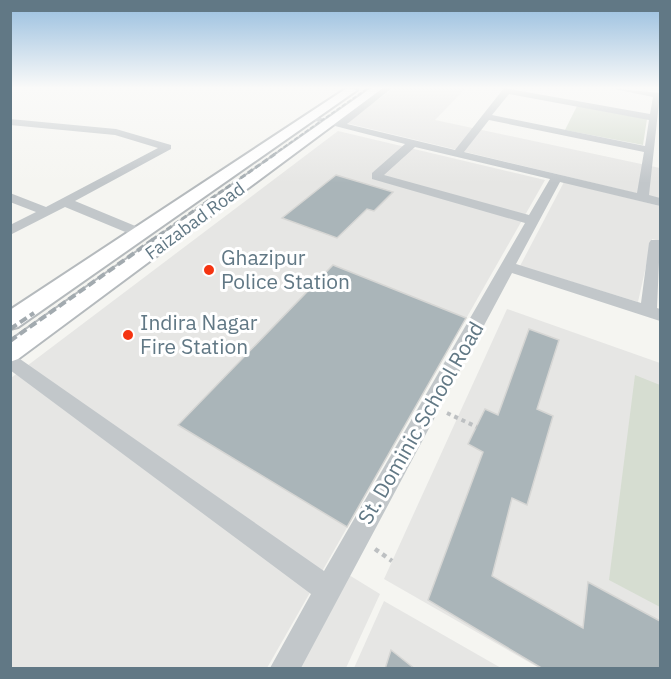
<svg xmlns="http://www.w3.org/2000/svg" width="671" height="679" viewBox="0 0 671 679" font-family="'IBM Plex Sans',sans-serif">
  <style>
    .built { fill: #e6e6e4 }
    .green { fill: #d6ddd1 }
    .building { fill: #aab5b9; stroke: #d6d6d4; stroke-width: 1.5 }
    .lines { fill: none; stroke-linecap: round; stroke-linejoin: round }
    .major-casing { stroke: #b5babd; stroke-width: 4 }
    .path-far1 { stroke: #bdc0c2; stroke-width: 4; stroke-dasharray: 4 4; stroke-linecap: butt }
    .path { stroke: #bdc0c2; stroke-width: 4.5; stroke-dasharray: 4.5 4.5; stroke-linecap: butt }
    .minor { fill: #c2c7ca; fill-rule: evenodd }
    .major { fill: #fff; fill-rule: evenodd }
    .rail-far2 { stroke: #a2aaaf; stroke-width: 2; stroke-dasharray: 4.5 2; stroke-linecap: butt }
    .rail-far1 { stroke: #a2aaaf; stroke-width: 3; stroke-dasharray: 6 3; stroke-linecap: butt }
    .rail { stroke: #a2aaaf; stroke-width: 4; stroke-dasharray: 8 4; stroke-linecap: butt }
    .poi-dot { fill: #f53411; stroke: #fff; stroke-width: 2 }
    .labels { text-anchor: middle; stroke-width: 6; stroke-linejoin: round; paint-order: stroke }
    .far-street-label { font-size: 18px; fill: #617885; stroke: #fff }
    .poi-label { font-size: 21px; fill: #617885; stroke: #fff; text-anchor: start }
    .street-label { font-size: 21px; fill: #617885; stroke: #fff }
  </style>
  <rect width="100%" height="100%" fill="#f5f5f1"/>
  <path class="built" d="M394,88H466L435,120L660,168V199L346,123Z
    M338,131L545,180L267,668H11V378Z
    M564,182L660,206V241L652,239L638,302L520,266Z
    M507,309L660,363V668H539L384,579Z
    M349,575L380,594L346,668H300Z
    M384,601L501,668H354Z"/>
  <path class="green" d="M577,106L647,119L643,145L565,130Z
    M635,375L660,385V607L609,580Z"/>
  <path class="building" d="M336,175L393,192L374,211L367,209L337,238L282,218Z
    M333,265L466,318L347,527L178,425Z
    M529,329L559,340L537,409L553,416L527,505L512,498L492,576L583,628L588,582L660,621V669H543L428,600L483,452L468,444L485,409L498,415Z
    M391,650L415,669H385Z"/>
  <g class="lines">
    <defs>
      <path id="major" d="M347,88L357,90L18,327L10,329V310Z
        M371,88H383L18,359L10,362V341Z"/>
    </defs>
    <use href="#major" class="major-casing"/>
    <path class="path-far1" d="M447,413L477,427"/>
    <path class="path" d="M375,549L392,561"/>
    <path class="minor" d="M382,88H392L347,124L455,150L504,88L650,114L653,97L609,88L660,93L649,195L660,198V206L560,182L516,264L641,303L649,243L651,240H660L657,308L660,309V321L512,273L301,668H270L311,594L10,370V352L324,571L525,223L372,179V173L405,144L304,118L309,115L337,122ZM509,94L649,120L645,146L492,115ZM489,120L644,152L637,193L464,152ZM415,147L550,179L529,215L384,175Z
      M10,119L116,129L171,145V149L75,201L145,230V236H135L65,207L10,235V225L36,212L10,202V193L46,207L158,148L115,135L10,125Z"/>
    <use href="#major" class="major"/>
    <path class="rail-far2" d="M273,155L368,88"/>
    <path class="rail-far1" d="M152,240L275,154"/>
    <path class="rail" d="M10,329L34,313
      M10,341L154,239"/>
  </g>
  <linearGradient id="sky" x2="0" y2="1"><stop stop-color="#96bdde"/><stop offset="0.48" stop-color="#fafaf9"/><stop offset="1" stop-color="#fafaf9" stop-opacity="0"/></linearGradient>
  <rect width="671" height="183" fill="url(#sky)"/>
  <g class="poi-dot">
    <circle cx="209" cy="270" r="6"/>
    <circle cx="128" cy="335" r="6"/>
  </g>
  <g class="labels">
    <g class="far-street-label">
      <text transform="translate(195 221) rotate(-36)" y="6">Faizabad Road</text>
    </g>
    <g class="poi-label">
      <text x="221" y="265">Ghazipur<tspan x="221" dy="24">Police Station</tspan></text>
      <text x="140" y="330">Indira Nagar<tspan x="140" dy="24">Fire Station</tspan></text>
    </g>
    <g class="street-label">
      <text transform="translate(421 423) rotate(-60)" y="7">St. Dominic School Road</text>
    </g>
  </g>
  <rect width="671" height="679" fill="none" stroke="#617885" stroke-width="24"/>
</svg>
